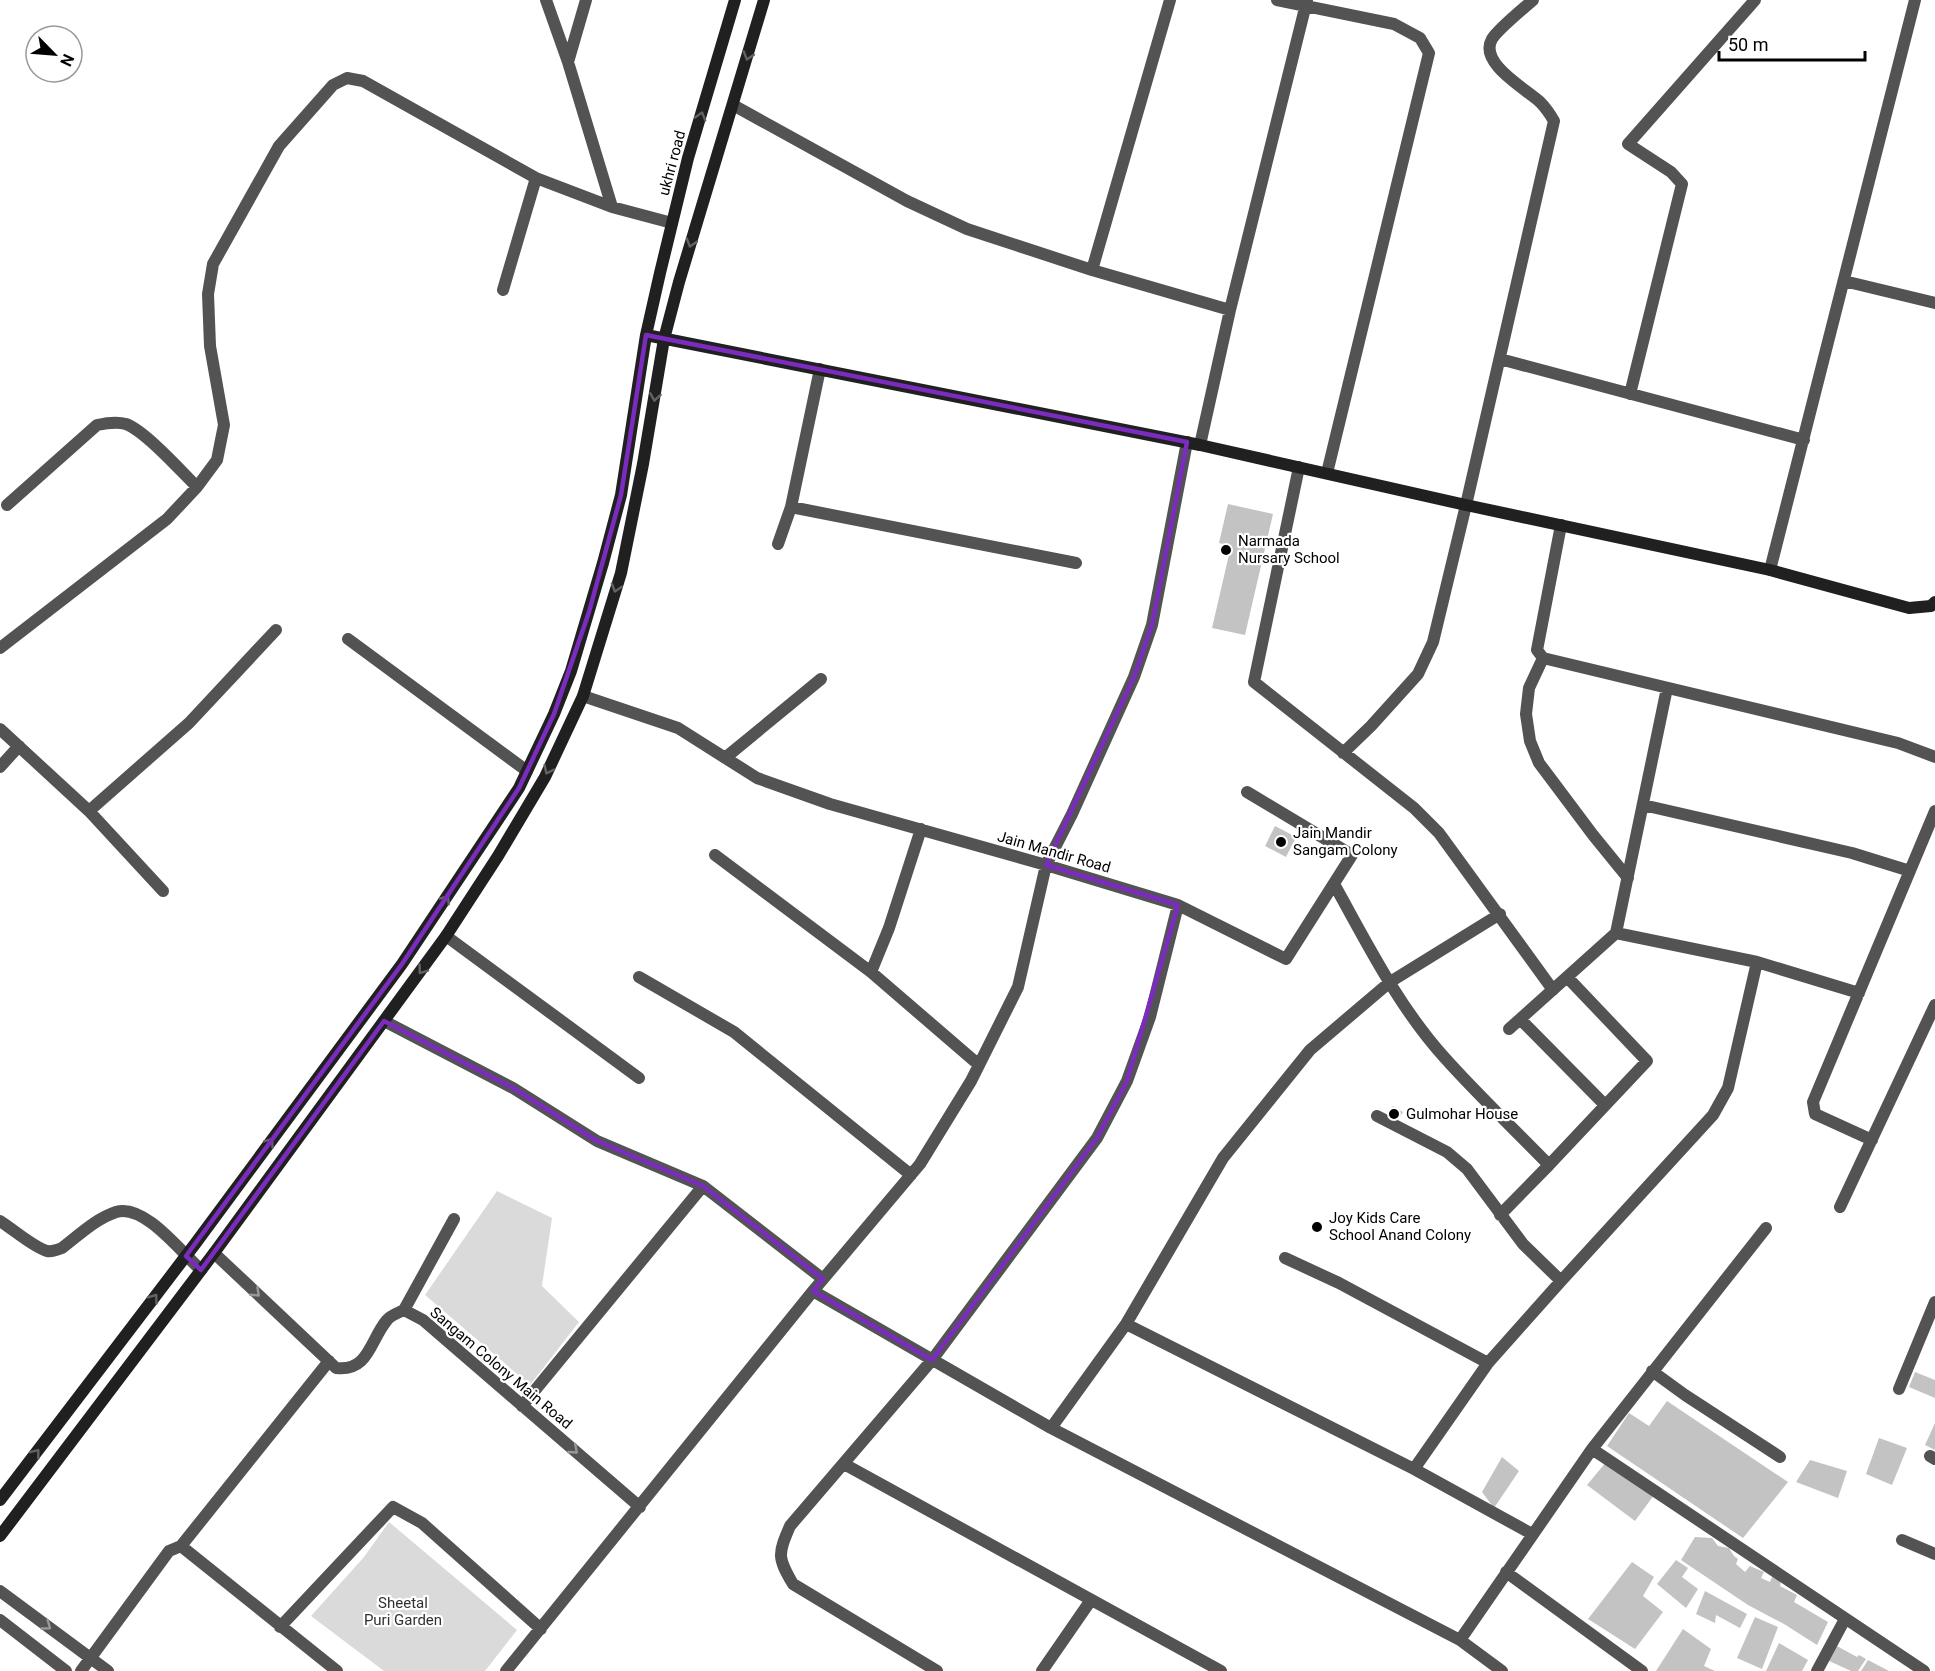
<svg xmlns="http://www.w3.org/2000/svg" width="1935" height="1671" viewBox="0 0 1935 1671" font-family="Roboto,sans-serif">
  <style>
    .green { fill: #dadada }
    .building { fill: #c3c3c3 }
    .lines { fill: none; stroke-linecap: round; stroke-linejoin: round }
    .street { stroke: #535353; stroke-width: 12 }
    .secondary { stroke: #202020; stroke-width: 12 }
    .oneway { stroke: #636363 }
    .oneway2 { stroke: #989898 }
    .marked { fill: none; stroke: #7b2cbf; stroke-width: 4.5; stroke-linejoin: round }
    .poi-dot { fill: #000; stroke: #fff; stroke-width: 2 }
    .labels { text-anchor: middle; stroke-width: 4.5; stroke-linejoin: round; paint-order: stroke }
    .street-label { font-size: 15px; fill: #000; stroke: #fff }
    .poi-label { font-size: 15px; fill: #000; stroke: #fff; text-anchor: start }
    .park-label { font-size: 15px; fill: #313131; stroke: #fff }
  </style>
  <rect width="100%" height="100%" fill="#fff"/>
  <path class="green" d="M497,1191L552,1218L542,1286L579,1322L530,1385L425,1295Z
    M389,1522L517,1630L485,1671H384L311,1616L364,1557Z"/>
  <path class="building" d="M1228,504L1273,514L1245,635L1212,628L1231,546L1219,543Z
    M1275,826L1296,837L1286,857L1265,846Z
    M1393,1106L1403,1112L1396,1124L1385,1117Z
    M1915,1372L1935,1380V1398L1909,1387Z
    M1667,1401L1788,1482L1743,1538L1607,1446L1629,1413L1649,1426Z
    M1935,1423V1450L1925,1445Z
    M1879,1438L1907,1448L1892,1485L1866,1474Z
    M1502,1457L1519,1471L1494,1508L1482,1492Z
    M1810,1460L1847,1471L1838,1498L1796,1482Z
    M1607,1461L1654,1495L1635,1521L1587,1485Z
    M1695,1537L1712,1538L1718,1546L1729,1548L1734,1556L1738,1559L1736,1564L1745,1572L1750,1566L1764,1572L1761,1578L1770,1582L1772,1577L1781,1581L1780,1586L1797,1595L1794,1602L1828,1622L1817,1645L1784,1624L1748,1605L1681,1560Z
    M1676,1560L1688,1568L1682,1577L1698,1589L1686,1608L1657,1584Z
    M1632,1562L1654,1577L1643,1596L1663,1612L1635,1649L1588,1619Z
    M1705,1591L1747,1614L1740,1628L1716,1615L1715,1623L1696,1614Z
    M1755,1617L1778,1627L1762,1669L1737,1658Z
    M1683,1629L1711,1649L1704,1666L1715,1671H1656Z
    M1779,1643L1808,1660L1802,1671H1766Z
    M1835,1645L1857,1657L1859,1655L1866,1659L1858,1671H1851L1827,1660Z
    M1868,1660L1889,1671H1861Z"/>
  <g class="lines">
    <path class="street" d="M546,0L568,62L612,207
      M1277,0L1394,24L1420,38L1429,53L1327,473
      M568,62L586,0
      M733,105L907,201L967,229L1092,270L1230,310
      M1092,270L1170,0
      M1844,281L1935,303
      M503,290L536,178L612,207L672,223
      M1500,359L1804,440
      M1630,394L1682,184L1671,172L1628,144L1755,0
      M1200,445L1230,310L1307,0
      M1299,467L1254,682L1414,808L1439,833L1553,990
      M7,505L97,425C106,423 116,421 126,424C145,431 181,471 197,487
      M791,507L1076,563
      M1561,525L1537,650L1543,658L1898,743L1935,757
      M778,544L791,507L820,369
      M1770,570L1915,0
      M348,639L527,771
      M0,648L167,519L197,487L217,460L224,425L210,346L208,294L213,264L279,146L333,85L347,78L363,81L536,178
      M1543,658L1529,688L1526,714L1530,741L1539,763L1593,835L1628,878
      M583,696L678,728L757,778L830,804L1046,865L1178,905L1286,959L1352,855L1247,792
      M0,729L89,811L163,891
      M1343,753L1371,726L1418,674L1433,642L1466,505L1554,121C1550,114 1545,107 1540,102C1526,89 1478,63 1492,39C1498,29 1523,9 1533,0
      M725,758L821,679
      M0,767L19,746
      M1643,805L1852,853L1910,871
      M89,811L189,723L276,630
      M921,829L889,928L871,972L979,1065
      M715,855L871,972
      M1334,884C1367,943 1398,1006 1444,1057C1477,1094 1514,1129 1549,1165L1500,1215
      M1616,933L1757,962L1859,993
      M446,936L639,1078
      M639,977L734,1032L911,1175
      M1520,1019L1605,1105
      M384,1021L513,1088L597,1141L703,1186
      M1509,1029L1616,933L1667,688
      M1377,1116L1447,1152L1467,1169L1523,1244L1561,1281
      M1872,1140L1815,1114L1813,1102L1935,811
      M1549,1165L1647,1061L1567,977
      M1840,1207L1935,1005
      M0,1221C13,1229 33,1247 47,1251C52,1252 57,1250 62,1248C78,1236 95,1219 116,1212C144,1203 181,1252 201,1270
      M214,1253L336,1368C369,1372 370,1340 387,1320C391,1315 398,1313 404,1310L423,1320L640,1507
      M1285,1258L1339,1283L1488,1363
      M813,1291L1051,1428L1460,1640L1502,1671
      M404,1310L454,1219
      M1126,1324L1414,1469L1532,1534
      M1652,1371L1685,1395L1780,1457
      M1899,1389L1935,1302
      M522,1406L703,1186L823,1279
      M1051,1428L1126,1324L1223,1158L1310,1050L1390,982L1500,914
      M1592,1449L1924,1671
      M1930,1456L1935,1459
      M844,1464L1221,1671
      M1414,1469L1488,1363L1561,1281L1713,1115L1728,1088L1757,962
      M1902,1540L1935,1554
      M181,1546L329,1361
      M1506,1572L1642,1671
      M0,1591L108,1671
      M0,1620L66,1671
      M280,1627L393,1507L422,1523L541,1629
      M1460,1640L1592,1449L1766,1228
      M81,1671L169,1551L181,1546L337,1671
      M506,1671L813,1291L920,1164L971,1081L1018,987L1046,865L1072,814L1134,677L1152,625L1187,442
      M937,1671L793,1584C777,1557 778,1554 790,1526L932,1360L1097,1138L1127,1081L1150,1017L1178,905
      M1042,1671L1091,1600
      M1817,1671L1845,1619"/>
    <path class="secondary" d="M646,335L1200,445L1466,505L1770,570L1909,608L1931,606L1935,602
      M0,1500L195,1244L402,964L519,788L554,714L571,671L603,563L621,495L646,335L660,273L688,158L735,0
      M0,1536L214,1253L446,936L498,856L545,777L583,696L621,573L643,464L664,339L679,282L764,0"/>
  </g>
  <defs><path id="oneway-chevron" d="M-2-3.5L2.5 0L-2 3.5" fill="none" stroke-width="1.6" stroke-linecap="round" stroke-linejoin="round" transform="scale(1.5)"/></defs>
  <g class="oneway">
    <use href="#oneway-chevron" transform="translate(748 56) rotate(107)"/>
    <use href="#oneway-chevron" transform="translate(701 116) rotate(-74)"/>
    <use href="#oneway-chevron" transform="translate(691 243) rotate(107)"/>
    <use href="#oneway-chevron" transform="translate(655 397) rotate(99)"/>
    <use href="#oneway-chevron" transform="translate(616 588) rotate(107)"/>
    <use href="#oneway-chevron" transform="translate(548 770) rotate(116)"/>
    <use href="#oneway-chevron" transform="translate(446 899) rotate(-56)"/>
    <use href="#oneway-chevron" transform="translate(422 970) rotate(126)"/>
    <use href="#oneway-chevron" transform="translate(270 1142) rotate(-54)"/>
    <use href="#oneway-chevron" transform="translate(154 1298) rotate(-53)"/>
    <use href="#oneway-chevron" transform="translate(36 1453) rotate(-52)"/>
  </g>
  <g class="oneway2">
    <use href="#oneway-chevron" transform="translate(256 1293) rotate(43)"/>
    <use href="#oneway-chevron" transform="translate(574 1450) rotate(41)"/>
    <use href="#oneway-chevron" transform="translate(47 1626) rotate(36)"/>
  </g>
  <path class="marked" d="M646,335L1187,442L1152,625L1134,677L1046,865L1178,905L1127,1081L1097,1138L932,1360L813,1291L823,1279L703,1186L597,1141L513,1088L384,1021L201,1270L186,1256L402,964L519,788L554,714L589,612L621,495Z"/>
  <g class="poi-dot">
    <circle cx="1226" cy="550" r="6"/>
    <circle cx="1281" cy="842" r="6"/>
    <circle cx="1394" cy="1114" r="6"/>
    <circle cx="1317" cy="1227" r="6"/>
  </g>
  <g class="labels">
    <g class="street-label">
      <text transform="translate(672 163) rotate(-75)" y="5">ukhri road</text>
      <text transform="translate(1054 852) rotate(16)" y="5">Jain Mandir Road</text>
      <text transform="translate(501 1368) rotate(40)" y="5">Sangam Colony Main Road</text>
    </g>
    <g class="poi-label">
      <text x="1238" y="546">Narmada<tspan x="1238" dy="17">Nursary School</tspan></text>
      <text x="1293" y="838">Jain Mandir<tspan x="1293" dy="17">Sangam Colony</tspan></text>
      <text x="1406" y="1119">Gulmohar House</text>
      <text x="1329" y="1223">Joy Kids Care<tspan x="1329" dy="17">School Anand Colony</tspan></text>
    </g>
    <g class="park-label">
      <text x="403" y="1608">Sheetal<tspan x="403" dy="17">Puri Garden</tspan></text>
    </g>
  </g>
  <g transform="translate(54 54) rotate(115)"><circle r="28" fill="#ffffff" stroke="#999999" stroke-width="1.5"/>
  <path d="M0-4.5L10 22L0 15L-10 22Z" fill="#000000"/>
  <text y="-9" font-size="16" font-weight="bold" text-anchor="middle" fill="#000000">N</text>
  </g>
  <path d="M1719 51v9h146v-9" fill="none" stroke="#000000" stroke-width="3"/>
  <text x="1728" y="51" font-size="18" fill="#000000" stroke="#ffffff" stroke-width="4.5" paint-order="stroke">50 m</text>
</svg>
